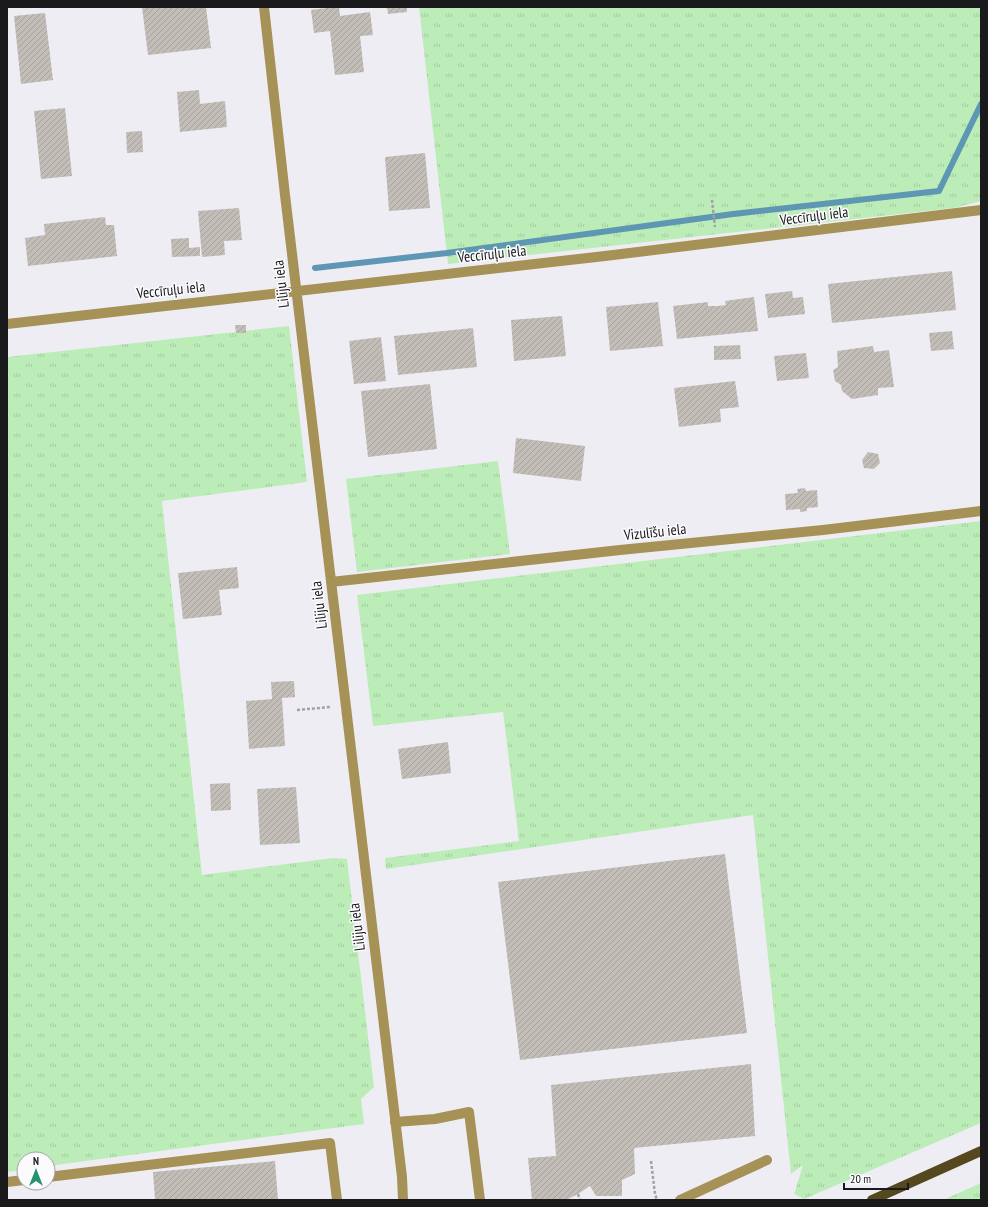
<svg xmlns="http://www.w3.org/2000/svg" width="988" height="1207" viewBox="0 0 988 1207" font-family="'PT Sans Narrow',sans-serif">
  <style>
    .grass { fill: url(#grass-tufts) }
    .lines { fill: none; stroke-linecap: round; stroke-linejoin: round }
    .stream { stroke: #5d97b3; stroke-width: 6 }
    .building { fill: url(#building-hatch) }
    .path { stroke: #a0a0a5; stroke-width: 2.5; stroke-dasharray: 3 2; stroke-linecap: butt }
    .lane { stroke: #a69156; stroke-width: 10 }
    .street { stroke: #a69156; stroke-width: 10 }
    .primary { stroke: #56481e; stroke-width: 10 }
    .labels { text-anchor: middle; stroke-width: 3; stroke-linejoin: round; paint-order: stroke }
    .street-label { font-size: 15px; fill: #1a1a1c; stroke: #fbfbfe }
  </style>
  <defs>
    <pattern id="grass-tufts" width="24" height="20" patternUnits="userSpaceOnUse"><rect width="24" height="20" fill="#bcedb9"/><path d="M3 7l-1-3M5 7V3M7 7l1-3M15 17l-1-3M17 17v-4M19 17l1-3" fill="none" stroke="#a1cb9e"/></pattern>
    <pattern id="building-hatch" width="6" height="6" patternUnits="userSpaceOnUse"><rect width="6" height="6" fill="#c2bdb7"/><path d="M-1 1l2-2M0 6l6-6M5 7l2-2" fill="none" stroke="#a6a29d"/></pattern>
  </defs>
  <rect width="100%" height="100%" fill="#eeedf4"/>
  <path class="grass" d="M419,7H981V201L954,208L448,264Z
    M289,326L307,482L162,501L202,875L333,858L347,859L374,1087L361,1099L364,1124L48,1166V1159H24V1170L7,1172V357Z
    M498,461L510,554L357,572L346,479Z
    M981,521V1123L804,1199L794,1194L803,1165L791,1174L753,815L386,869L385,858L519,841L503,712L373,726L357,595Z
    M981,1183V1200H943Z"/>
  <g class="lines">
    <path class="stream" d="M315,268L447,253L733,214L939,191L981,104"/>
  </g>
  <path class="building" d="M142,7H206L211,48L148,55Z
    M334,7H339L340,16L370,12L373,35L360,36L364,72L335,75L330,31L314,33L311,10Z
    M387,7H407V12L388,14Z
    M45,13L53,80L21,84L14,16Z
    M199,90L200,104L225,101L227,127L180,132L177,92Z
    M65,108L72,176L41,179L34,111Z
    M142,131L143,152L127,153L126,132Z
    M425,153L430,208L389,211L385,157Z
    M239,208L242,240L224,241L225,255L202,257L198,211Z
    M105,217L106,225H114L117,256L28,266L25,238L45,235L44,224Z
    M189,238V248L200,247V256L172,257L171,239Z
    M952,271L956,310L832,323L828,284Z
    M792,291L793,298L803,297L805,314L768,318L765,294Z
    M754,297L758,331L677,339L673,306L708,302V306H718L726,305L725,301Z
    M658,302L663,346L610,351L606,307Z
    M562,316L566,356L514,361L511,320Z
    M235,325H246V333H236Z
    M473,328L477,367L398,375L394,336Z
    M952,331L954,349L931,351L929,333Z
    M381,337L386,381L354,384L349,341Z
    M740,345L741,359L714,360V346Z
    M873,346L874,352L889,350L894,387L878,388V395L852,399L842,391L841,385L835,381L833,370L838,367L837,351Z
    M806,353L809,378L777,381L774,356Z
    M735,381L739,407L720,409L721,422L679,427L674,388Z
    M430,384L437,449L368,457L361,391Z
    M516,438L585,446L581,481L513,473Z
    M868,452L878,454L880,463L874,469L864,468L862,460Z
    M805,488L806,491L817,490L818,507L807,508V511L800,512V509L786,510L785,494L798,493L797,489Z
    M237,567L239,588L219,590L222,615L183,619L178,573Z
    M294,681L295,697L282,698L285,746L249,749L246,701L272,699L271,682Z
    M448,742L451,773L402,779L398,749Z
    M230,783L231,810L211,811L210,784Z
    M296,787L300,843L260,845L257,789Z
    M725,854L747,1033L520,1060L498,882Z
    M751,1064L755,1136L634,1148L635,1174L622,1180V1196H596L590,1186L578,1194L566,1200H532L528,1158L556,1156L551,1085Z
    M275,1161L278,1200H155L153,1172Z"/>
  <g class="lines">
    <path class="path" d="M712,200L715,227
      M297,710L330,707
      M651,1161L655,1194L657,1200
      M578,1194L580,1200"/>
    <path class="lane" d="M395,1122L435,1119L469,1112L480,1200
      M48,1177L330,1143L337,1200
      M7,1182L24,1180
      M680,1200L767,1160"/>
    <path class="street" d="M264,7L285,195L402,1177L403,1200
      M7,324L605,256L981,210
      M331,582L620,550L823,530L981,511"/>
    <path class="primary" d="M872,1200L981,1151"/>
  </g>
  <g class="labels">
    <g class="street-label">
      <text transform="translate(814 216) rotate(-7)" y="5">Veccīruļu iela</text>
      <text transform="translate(492 254) rotate(-6)" y="5">Veccīruļu iela</text>
      <text transform="translate(281 284) rotate(-97)" y="5">Liliju iela</text>
      <text transform="translate(171 290) rotate(-6)" y="5">Veccīruļu iela</text>
      <text transform="translate(655 532) rotate(-6)" y="5">Vizulīšu iela</text>
      <text transform="translate(319 605) rotate(-97)" y="5">Liliju iela</text>
      <text transform="translate(357 927) rotate(-97)" y="5">Liliju iela</text>
    </g>
  </g>
  <rect width="988" height="1207" fill="none" stroke="#1a1a1c" stroke-width="16"/>
  <g transform="translate(36 1171)"><circle r="19" fill="#fbfbfe" stroke="#a1a1a4"/>
  <path d="M0-3L7 15L0 10L-7 15Z" fill="#259272"/>
  <text y="-6" font-size="11" font-weight="bold" text-anchor="middle" fill="#1a1a1c">N</text>
  </g>
  <path d="M844 1183v6h64v-6" fill="none" stroke="#1a1a1c" stroke-width="2"/>
  <text x="850" y="1183" font-size="12" fill="#1a1a1c" stroke="#fbfbfe" stroke-width="3" paint-order="stroke">20 m</text>
</svg>
